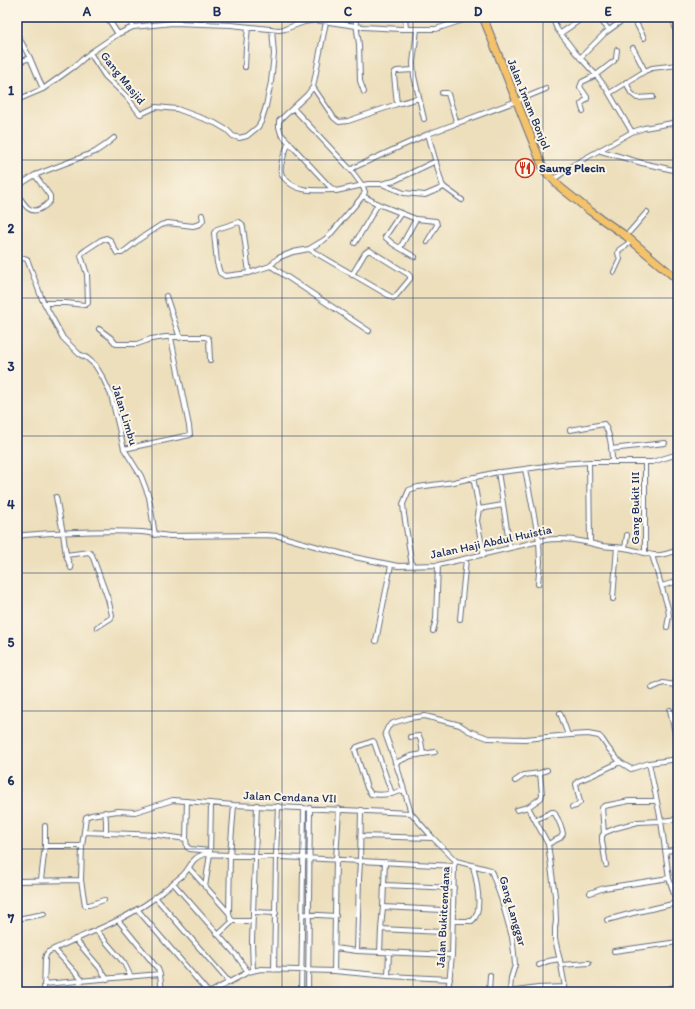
<svg xmlns="http://www.w3.org/2000/svg" width="695" height="1009" viewBox="0 0 695 1009" font-family="Itim,sans-serif">
  <style>
    .lines { fill: none; stroke-linecap: round; stroke-linejoin: round }
    .minor-casing { stroke: #646d7f; stroke-width: 6 }
    .trunk-casing { stroke: #646d7f; stroke-width: 9 }
    .minor { stroke: #fff; stroke-width: 4 }
    .trunk { stroke: #f4c26a; stroke-width: 7 }
    .grid { fill: none; stroke: #1b2f5e; stroke-width: 1; stroke-opacity: 0.55 }
    .labels { text-anchor: middle; stroke-width: 4; stroke-linejoin: round; paint-order: stroke }
    .street-label { font-size: 12px; fill: #1b2f5e; stroke: #fcf5e5 }
    .poi-label { font-size: 12px; font-weight: bold; fill: #1b2f5e; stroke: #fcf5e5; text-anchor: start }
    .neatline { fill: none; stroke: #1b2f5e; stroke-width: 1.5 }
    .grid-label { font-size: 13px; text-anchor: middle; font-weight: bold; fill: #1b2f5e }
  </style>
  <rect width="100%" height="100%" fill="#fcf5e5"/>
  <filter id="ink" filterUnits="userSpaceOnUse"><feTurbulence type="fractalNoise" baseFrequency=".025" numOctaves="2"/><feDisplacementMap in="SourceGraphic" scale="8" xChannelSelector="R" yChannelSelector="G"/><feConvolveMatrix kernelMatrix="1 2 1 2 8 2 1 2 1" color-interpolation-filters="sRGB"/></filter>
  <filter id="wash" filterUnits="userSpaceOnUse"><feTurbulence type="fractalNoise" baseFrequency=".012" numOctaves="4" result="noise"/><feDisplacementMap in="SourceGraphic" scale="16" xChannelSelector="R" yChannelSelector="G"/><feGaussianBlur stdDeviation="0.9" result="paint"/><feColorMatrix in="noise" values="0 0 0 0 0 0 0 0 0 0 0 0 0 0 0 0 0 1.4 0 .05"/><feComposite in="paint" operator="in"/></filter>
  <g filter="url(#wash)">
    <rect width="100%" height="100%" fill="#eddfbc"/>
  </g>
  <g filter="url(#ink)">
    <g class="lines">
      <defs>
        <path id="minor" d="M107,17L118,34
          M130,17L133,27
          M355,17L359,44L360,81L364,92
          M405,17L406,29
          M552,17L557,29L575,52L596,75L606,88L632,132
          M598,17L609,30
          M633,17L644,38
          M673,17L678,41
          M326,22L313,87L307,95L279,121V127L281,134L330,187L336,191L368,184H381L394,181L436,161
          M417,29L413,63L414,76L424,119
          M561,33L584,17
          M18,36L30,58L43,89
          M90,53L105,76L126,96L140,114H141L156,107L177,109L215,123L227,130L233,136L239,138L247,136L258,127L261,122L266,106L271,82L274,54L272,29
          M580,58L605,33L627,17
          M616,58L617,50
          M17,63L30,58
          M245,67L246,47L248,27
          M645,71L652,68L678,65
          M626,82L631,93L637,98L653,97
          M313,87L334,118L339,122L348,121L397,104L419,98
          M442,93H447L448,94L457,124
          M610,93L645,71L633,48
          M17,100L43,89L75,66L90,53L118,34L133,27L173,23L231,25L279,30L285,29L304,22L315,20L363,27L401,29H436L472,17
          M397,104L394,75L395,72L397,71L413,70
          M293,108L351,170
          M583,111L581,104L587,99V97L580,87L582,82L596,75L614,61
          M428,134L442,184L444,187L462,200
          M289,142C286,150 279,164 281,172C281,175 284,178 286,180C299,193 315,190 333,190
          M601,151L642,163L678,171
          M553,180L575,164L632,132L644,128L678,122
          M382,184L404,193L425,195L444,187
          M17,189L24,182L35,175L95,152L104,146L114,138
          M17,194C23,201 28,215 40,209C44,207 47,205 50,201V196L35,175
          M363,196L378,204L416,219L436,221L437,225L427,242
          M401,213L385,237L393,244L415,257
          M626,236L647,212
          M355,243L378,204
          M400,248L416,219
          M309,249L393,298L395,297L410,279V276L408,274L369,250L365,253L352,275
          M17,260L23,258L27,259L42,299L63,338L79,354L87,358L95,365L103,378L111,395L124,449L141,476L149,497L155,535
          M614,272L620,259L618,253L619,250L632,241
          M249,273L243,227L242,224L239,222L217,229L214,233L217,263L220,273L225,276L249,273L270,266
          M166,296L180,338
          M45,303H66L85,305L88,303L87,274L81,256L82,253L86,250L101,240L106,238L110,240L117,253H122L141,238L161,225L168,223L193,226L200,224L203,220L202,215
          M99,329L111,338L116,344H137L151,339L166,337H205L208,338L209,340L210,360
          M369,331L281,273L274,268L270,266L278,258L293,252L309,249L324,240L329,236L344,218L363,196L365,192L362,185L351,170L355,167L428,134L517,101L546,89
          M570,430L604,424C611,435 612,449 612,462
          M124,449L190,435L189,426L171,338
          M611,449L665,443
          M589,462L590,542
          M525,469L539,541L540,562L538,584
          M498,472L510,548
          M473,477L479,509L477,521L484,555
          M56,497L63,533L66,555L89,552L92,555L108,599L112,615L111,618L97,627
          M479,509L503,505
          M17,537L24,535C64,532 103,530 142,532C151,533 161,535 170,536L265,535L279,536L354,557L398,566L438,565L544,540C567,537 581,541 602,546C610,547 617,547 624,548C634,549 644,554 654,555C662,556 670,553 678,550
          M625,548L627,535
          M645,553V462
          M66,555L71,568
          M652,555L668,608L669,616L667,627
          M412,566L404,514L403,504L409,490L418,487L454,482L493,473L525,469L559,464L589,462H652L678,454
          M662,586L678,581
          M613,599L617,547
          M460,619L466,559
          M433,631L436,619L438,565
          M376,641L391,565
          M652,688L663,683L675,685L678,672
          M670,710L678,746
          M560,713L568,735
          M410,737L419,736L421,741L423,754
          M395,763L411,756L435,752
          M649,763L661,821L669,878L678,907
          M540,773L547,770
          M515,781L524,775L540,773L542,794L541,798L528,807L548,844L555,896L556,921L555,928V939L561,965L565,987L564,992
          M392,794L374,742L373,741L357,747L355,750L367,788L371,794C382,796 393,794 404,790
          M187,801L186,839L187,847L190,849L210,851
          M234,805L230,855L229,913L230,918L233,921H252
          M572,807L576,806L580,802L576,784L578,781L593,775L620,762
          M517,810L528,807
          M105,812L106,821V833
          M535,820L552,812H554C558,819 562,826 563,834L560,838L548,844
          M84,832L158,835L186,839
          M604,833L602,808L604,806L629,801H657
          M360,836L433,838
          M45,846H82L81,880
          M82,846L86,817L91,815L118,811L135,812L173,800L234,805L411,813
          M666,851L678,849
          M456,861L487,869L490,870L492,873L501,898L512,937L514,953L515,965L511,978L510,992
          M606,865L602,841V836L604,833L616,828L638,822L661,821L678,819
          M189,868L229,913
          M41,880L45,846V826
          M17,881L81,880L85,905H89L104,900
          M173,883L237,956L248,972
          M384,885L454,888
          M672,886L678,885
          M205,887L210,854L211,803
          M590,893L604,888L669,878
          M155,897L229,982
          M383,907L442,910
          M137,909L208,992
          M253,912L276,913
          M302,914L336,916
          M17,919L44,914
          M118,920L158,969L160,974
          M607,920L633,913L677,903
          M454,921H472C484,912 476,878 473,866
          M381,929L441,932
          M96,930L124,963L131,977
          M218,935L233,921
          M75,939L99,967L107,979
          M335,948L357,951L452,955
          M54,949L83,981
          M357,951L359,879L360,861L361,810
          M614,951L678,942
          M380,952L381,929L383,907L385,862
          M539,965L548,961L560,959
          M561,965L589,963
          M274,970L276,856L278,806
          M253,971L252,941L257,805
          M334,971L336,859L339,809
          M388,976L389,952
          M44,984L160,974L162,992
          M44,992L45,959L46,955L48,952C82,935 122,922 152,900C162,892 173,883 183,875C192,866 190,859 204,854L304,858L454,866
          M211,992L248,972L261,969L334,971L388,976L450,979
          M301,992L304,808
          M308,992L310,808
          M448,992L452,955L454,866L456,861L433,838L411,813L399,773L385,733L388,727L393,723L409,718L425,716L460,725L469,731L488,738L525,739L570,735L588,734L599,736L602,739L608,748L620,762L631,769L649,763L678,759
          M489,992L490,975
          M498,992H510L538,988L565,987
          M657,992L678,986"/>
        <path id="trunk" d="M483,17L544,170L560,187L590,211L626,236L678,280"/>
      </defs>
      <use href="#minor" class="minor-casing"/>
      <use href="#trunk" class="trunk-casing"/>
      <use href="#minor" class="minor"/>
      <use href="#trunk" class="trunk"/>
    </g>
  </g>
  <path class="grid" d="M152,17V992M282,17V992M413,17V992M543,17V992M17,160H678M17,298H678M17,436H678M17,573H678M17,711H678M17,849H678"/>
  <defs>
    <symbol id="restaurant-ring" viewBox="-11 -11 22 22"><circle r="9.5" fill="#fcf5e5" stroke="#c8321e" stroke-width="1.5"/><path d="M-5-6h1v4h1v-4h1v4h1v-4h1v5L-1.5 .5V6h-2V.5L-5-1ZM5-6V6H3V1.5H1.5Q1.5-4 5-6Z" fill="#c8321e"/></symbol>
  </defs>
  <g fill-rule="evenodd">
    <use href="#restaurant-ring" x="514" y="157" width="22" height="22"/>
  </g>
  <g class="labels">
    <g class="street-label">
      <text transform="translate(123 78) rotate(51)" y="4">Gang Masjid</text>
      <text transform="translate(529 104) rotate(68)" y="4">Jalan Imam Bonjol</text>
      <text transform="translate(125 415) rotate(73)" y="4">Jalan Limbu</text>
      <text transform="translate(635 508) rotate(-90)" y="4">Gang Bukit III</text>
      <text transform="translate(491 542) rotate(-12)" y="4">Jalan Haji Abdul Huistia</text>
      <text transform="translate(290 797) rotate(2)" y="4">Jalan Cendana VII</text>
      <text transform="translate(513 911) rotate(74)" y="4">Gang Langgar</text>
      <text transform="translate(443 917) rotate(-87)" y="4">Jalan Bukitcendana</text>
    </g>
    <g class="poi-label">
      <text x="539" y="172">Saung Plecin</text>
    </g>
  </g>
  <rect width="695" height="1009" fill="none" stroke="#fcf5e5" stroke-width="44"/>
  <rect x="22" y="22" width="651" height="965" class="neatline"/>
  <g class="grid-label">
    <text x="87" y="16">A</text>
    <text x="217" y="16">B</text>
    <text x="348" y="16">C</text>
    <text x="478" y="16">D</text>
    <text x="608" y="16">E</text>
    <text x="11" y="95">1</text>
    <text x="11" y="233">2</text>
    <text x="11" y="371">3</text>
    <text x="11" y="509">4</text>
    <text x="11" y="647">5</text>
    <text x="11" y="785">6</text>
    <text x="11" y="923">7</text>
  </g>
</svg>
